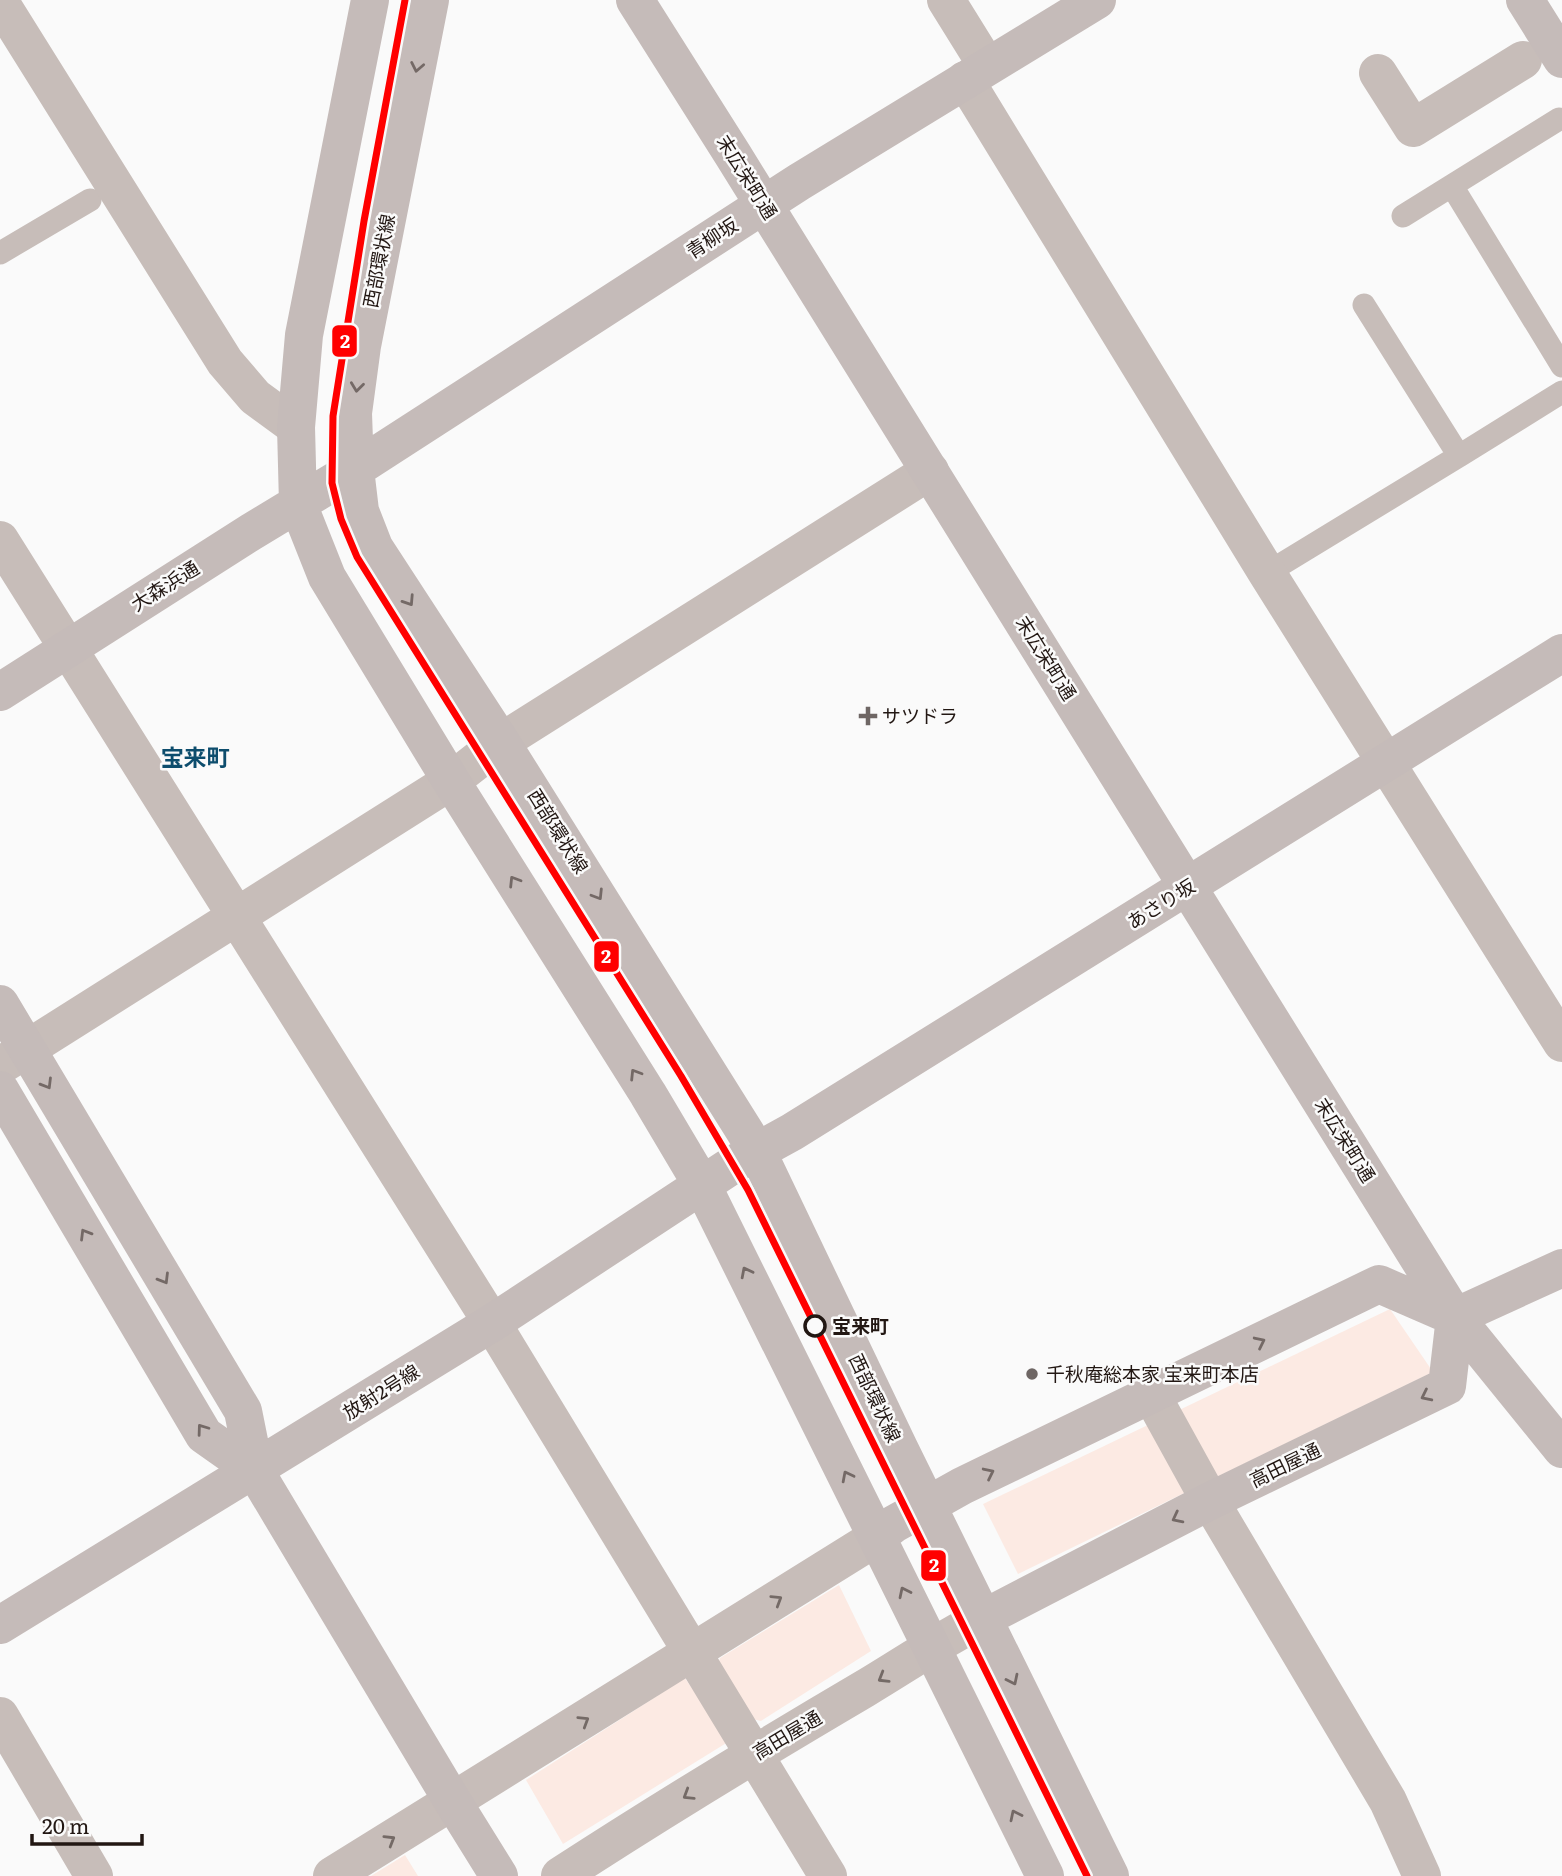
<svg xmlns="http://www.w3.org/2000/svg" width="1562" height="1876" viewBox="0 0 1562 1876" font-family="Literata,'Noto Sans JP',serif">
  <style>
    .green { fill: #fceae3 }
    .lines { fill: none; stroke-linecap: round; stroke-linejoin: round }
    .lane { stroke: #c7bdb9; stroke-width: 23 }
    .street { stroke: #c7bdb9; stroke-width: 38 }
    .secondary { stroke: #c5bbb9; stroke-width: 38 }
    .tram-1-casing { stroke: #fafafa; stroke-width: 12 }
    .tram-1 { stroke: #f00; stroke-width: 7 }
    .oneway { stroke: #746966 }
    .oneway2 { stroke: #746a66 }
    .poi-dot { fill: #6e6664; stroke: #fafafa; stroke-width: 2.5 }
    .stop-dot { fill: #fafafa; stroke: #221713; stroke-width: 3.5 }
    .labels { text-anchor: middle; stroke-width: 5; stroke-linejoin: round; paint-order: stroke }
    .street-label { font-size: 19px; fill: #221713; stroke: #fafafa }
    .poi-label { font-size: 19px; fill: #221713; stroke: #fafafa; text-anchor: start }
    .stop-label { font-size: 19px; font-weight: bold; fill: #221713; stroke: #fafafa; text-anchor: start }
    .quarter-label { font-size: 23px; font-weight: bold; fill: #0d4d6d; stroke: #fafafa }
    .line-badge { stroke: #fafafa; stroke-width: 2.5 }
    .badge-label { font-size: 19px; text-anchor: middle; font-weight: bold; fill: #fff }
  </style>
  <rect width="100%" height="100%" fill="#fafafa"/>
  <path class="green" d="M1390,1309L1433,1372L1018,1574L983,1504Z
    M839,1585L871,1651L761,1721L748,1718L718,1665L720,1658Z
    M685,1678L728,1742L563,1844L526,1780Z
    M405,1855L418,1876H371Z"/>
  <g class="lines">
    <path class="lane" d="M1452,186L1562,366
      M1403,216L1559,119
      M0,253L90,200
      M1364,305L1459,456L1562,392
      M1267,573L1459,456"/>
    <path class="street" d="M946,0L987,66
      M0,2L225,362L255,397L296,427
      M1378,73L1413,128L1523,60
      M965,80L1267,573L1562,1043
      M0,540L492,1323L828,1876
      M0,1066L451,781L501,742L930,471
      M1151,1394L1210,1501L1388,1801L1422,1876
      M0,1716L94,1876
      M332,1876L877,1537
      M560,1876C660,1811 762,1749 864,1689C904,1665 942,1639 984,1618"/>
    <path class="secondary" d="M370,0L304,335L296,427L298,504L327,577L451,781L648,1094L702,1185L1045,1876
      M430,0L362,346L353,413L355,469L360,511L374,547L501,742L757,1151L899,1448L1110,1876
      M635,0L733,155L1455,1317L1562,1449
      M1525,0L1562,59
      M0,692L251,532L355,469L799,182L1097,0
      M0,1004L243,1411L255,1471L453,1802L499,1876
      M0,1090L204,1435L255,1471
      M1455,1317L1562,1268
      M877,1537L894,1524L962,1486L1379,1284L1455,1317
      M984,1618L1210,1501L1447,1386L1455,1317
      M0,1625L492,1323L734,1164L792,1132L1562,653"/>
    <defs>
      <path id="tram-1" d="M405,0L364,221L333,416L332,483L341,519L357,557L681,1076L748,1190L1087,1876"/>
    </defs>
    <use href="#tram-1" class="tram-1-casing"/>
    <use href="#tram-1" class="tram-1"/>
  </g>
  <defs><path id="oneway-chevron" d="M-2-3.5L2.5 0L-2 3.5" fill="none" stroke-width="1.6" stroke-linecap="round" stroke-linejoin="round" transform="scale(1.75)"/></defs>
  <g class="oneway">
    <use href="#oneway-chevron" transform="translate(417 67) rotate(101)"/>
    <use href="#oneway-chevron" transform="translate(357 387) rotate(97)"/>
    <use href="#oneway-chevron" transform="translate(409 601) rotate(57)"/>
    <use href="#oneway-chevron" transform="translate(514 881) rotate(-122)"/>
    <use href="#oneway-chevron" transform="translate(598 895) rotate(58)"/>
    <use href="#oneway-chevron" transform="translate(635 1074) rotate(-122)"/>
    <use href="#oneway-chevron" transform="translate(47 1084) rotate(59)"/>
    <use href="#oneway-chevron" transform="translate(85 1234) rotate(-121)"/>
    <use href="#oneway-chevron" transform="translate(746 1272) rotate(-117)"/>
    <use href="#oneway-chevron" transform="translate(164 1279) rotate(59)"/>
    <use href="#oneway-chevron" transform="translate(1260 1342) rotate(-26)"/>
    <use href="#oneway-chevron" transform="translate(1426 1396) rotate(154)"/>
    <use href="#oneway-chevron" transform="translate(202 1429) rotate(-126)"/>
    <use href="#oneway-chevron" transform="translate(989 1473) rotate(-26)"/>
    <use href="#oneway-chevron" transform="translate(847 1476) rotate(-117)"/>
    <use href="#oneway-chevron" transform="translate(1177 1518) rotate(153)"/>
    <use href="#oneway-chevron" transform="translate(904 1592) rotate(-116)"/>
    <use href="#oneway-chevron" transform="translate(1013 1680) rotate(64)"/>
    <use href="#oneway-chevron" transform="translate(1015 1815) rotate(-116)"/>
  </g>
  <g class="oneway2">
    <use href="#oneway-chevron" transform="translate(777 1600) rotate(-32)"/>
    <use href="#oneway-chevron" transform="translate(883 1678) rotate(149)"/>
    <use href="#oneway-chevron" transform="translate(584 1721) rotate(-32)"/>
    <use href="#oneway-chevron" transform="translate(688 1795) rotate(148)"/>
    <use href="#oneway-chevron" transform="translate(390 1840) rotate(-31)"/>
  </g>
  <g class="poi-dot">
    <path d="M864.5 705.5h7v7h7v7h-7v7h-7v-7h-7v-7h7z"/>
    <circle cx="1032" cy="1374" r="7"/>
  </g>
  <circle class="stop-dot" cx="815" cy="1326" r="10"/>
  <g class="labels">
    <g class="street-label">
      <text transform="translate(747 177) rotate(58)" y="7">末広栄町通</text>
      <text transform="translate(712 238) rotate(-33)" y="7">青柳坂</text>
      <text transform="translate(379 261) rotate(-79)" y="7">西部環状線</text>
      <text transform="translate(165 586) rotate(-32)" y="7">大森浜通</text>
      <text transform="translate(1046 658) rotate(58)" y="7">末広栄町通</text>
      <text transform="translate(558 831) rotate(58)" y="7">西部環状線</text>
      <text transform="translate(1161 904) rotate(-32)" y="7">あさり坂</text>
      <text transform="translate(1345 1140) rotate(58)" y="7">末広栄町通</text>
      <text transform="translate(381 1392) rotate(-32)" y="7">放射2号線</text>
      <text transform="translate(875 1398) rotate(65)" y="7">西部環状線</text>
      <text transform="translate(1285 1465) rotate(-26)" y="7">高田屋通</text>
      <text transform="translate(787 1735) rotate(-31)" y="7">高田屋通</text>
    </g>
    <g class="poi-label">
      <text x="882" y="723">サツドラ</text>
      <text x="1046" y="1381">千秋庵総本家 宝来町本店</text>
    </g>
    <g class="stop-label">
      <text x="832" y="1333">宝来町</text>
    </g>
    <g class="quarter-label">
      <text x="195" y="766">宝来町</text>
    </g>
  </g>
  <g class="line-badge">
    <rect x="331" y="324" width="27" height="34" rx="7" fill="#f00"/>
    <rect x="593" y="940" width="27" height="33" rx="7" fill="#f00"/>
    <rect x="920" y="1549" width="27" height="33" rx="7" fill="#f00"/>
  </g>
  <g class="badge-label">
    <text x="345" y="348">2</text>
    <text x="606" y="963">2</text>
    <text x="934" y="1572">2</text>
  </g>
  <path d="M32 1834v10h110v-10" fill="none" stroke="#221713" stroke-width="3.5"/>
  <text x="42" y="1834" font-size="21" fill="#221713" stroke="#fafafa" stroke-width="5" paint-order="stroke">20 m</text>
</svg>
